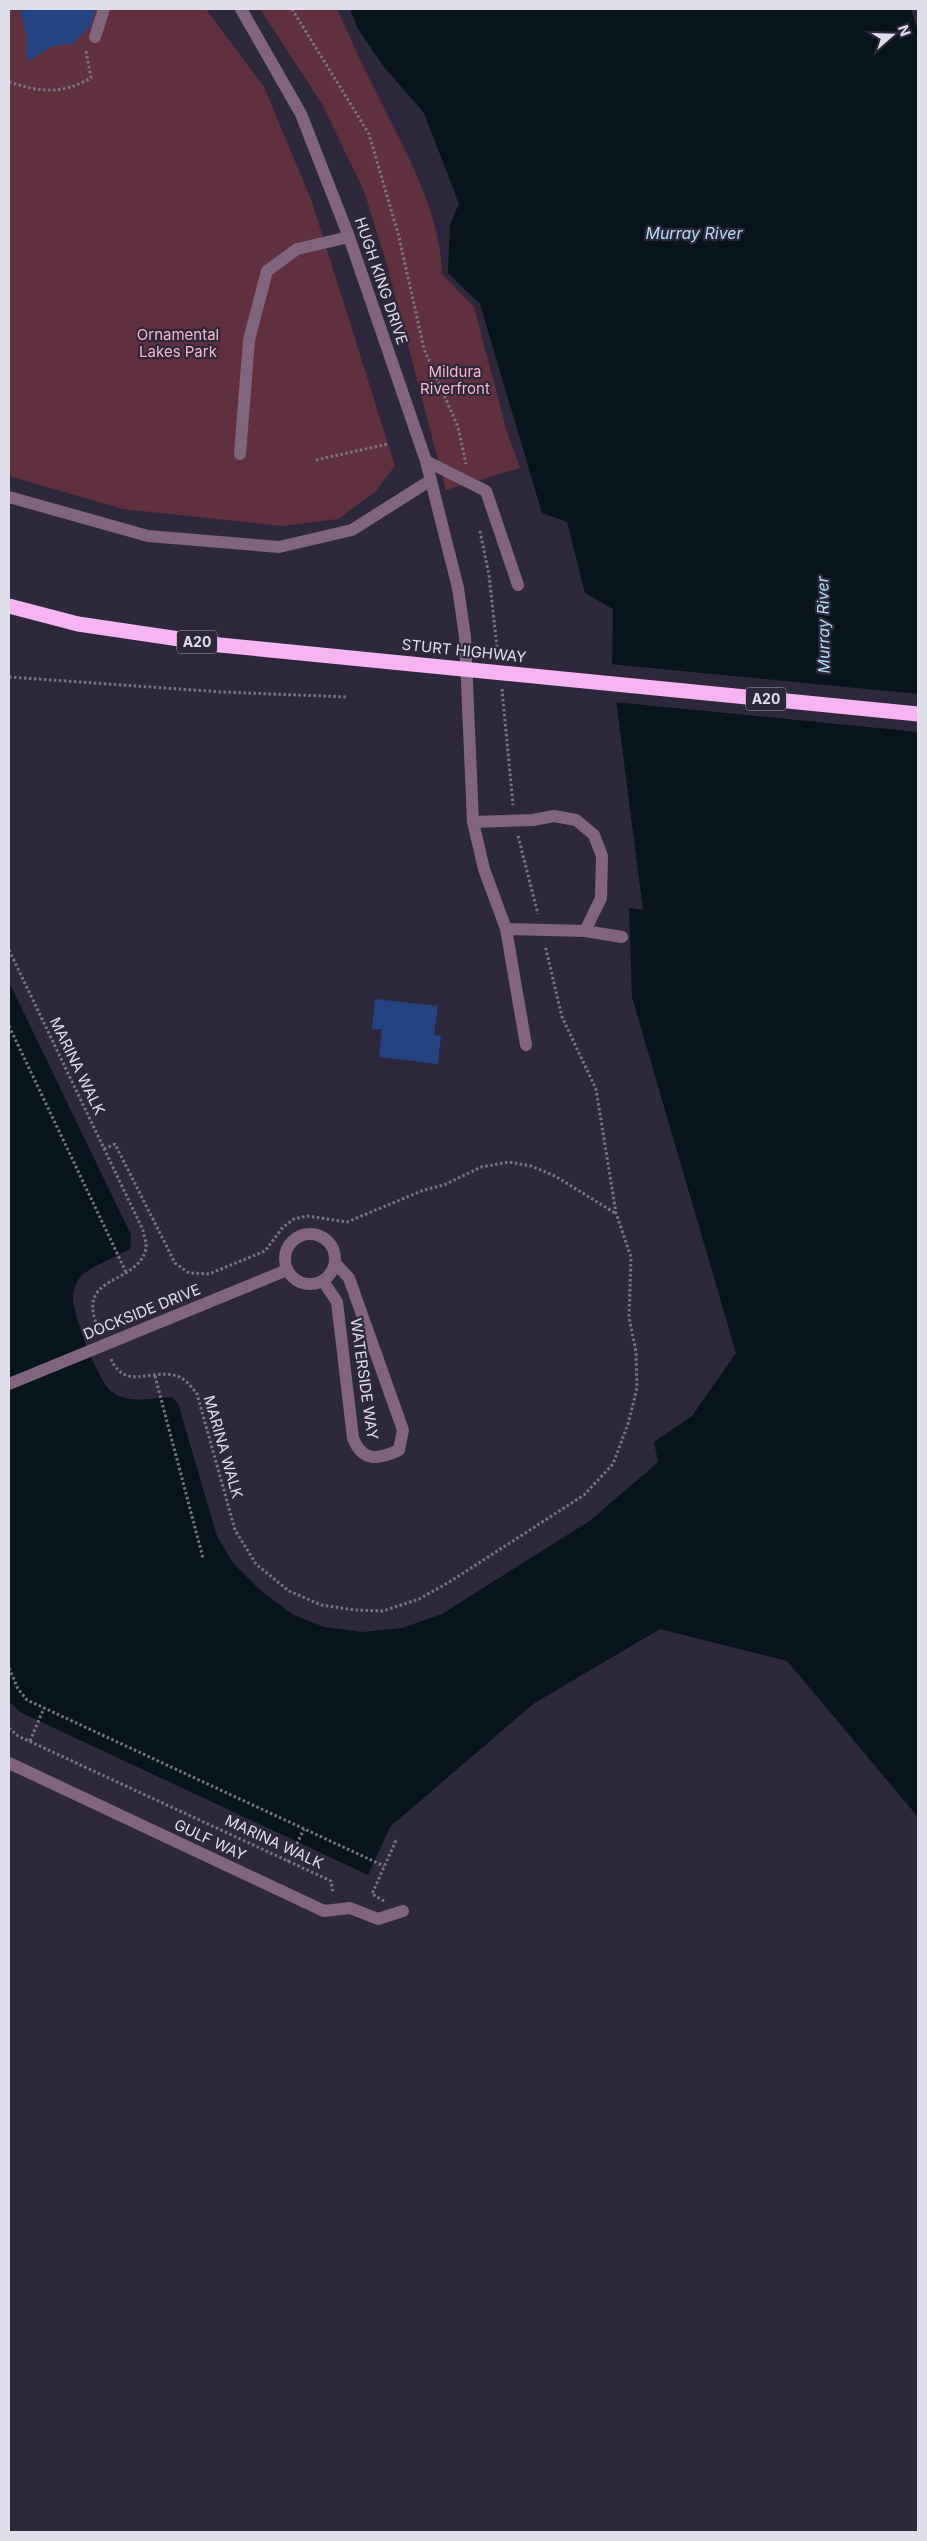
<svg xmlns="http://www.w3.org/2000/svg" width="927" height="2541" viewBox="0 0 927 2541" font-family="Inter,sans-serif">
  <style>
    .green { fill: #60303f }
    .water { fill: #08141b }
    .pier { fill: #2d283b }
    .building { fill: #254281 }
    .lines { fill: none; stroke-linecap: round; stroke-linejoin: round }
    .path { stroke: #777484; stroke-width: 3; stroke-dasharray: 2.5 2.5; stroke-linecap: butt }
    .minor { stroke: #81657f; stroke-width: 12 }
    .highway { stroke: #f7b4f3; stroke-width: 15 }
    .labels { text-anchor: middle; stroke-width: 4.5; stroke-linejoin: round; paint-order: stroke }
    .shield { fill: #2d283b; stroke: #aaa7b6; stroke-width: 1 }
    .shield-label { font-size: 14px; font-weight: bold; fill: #e0deea }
    .street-label { font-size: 15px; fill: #e0deea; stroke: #2d283b }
    .park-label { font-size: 15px; fill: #fdb6c9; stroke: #2d283b }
    .water-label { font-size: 16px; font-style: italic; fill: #b1def6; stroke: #2d283b }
  </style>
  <rect width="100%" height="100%" fill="#2d283b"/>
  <path class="green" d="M9,9H206L264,87L312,202L395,466L375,492L338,519L283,526L123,509L9,476Z
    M260,9H337C350,37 362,65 376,92C404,150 440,208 442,274L474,307L507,432L520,468L446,490L387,265L364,191L322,104Z"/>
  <path class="water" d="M350,9H911L918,31V1817L787,1661L660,1629L533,1704L390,1827L368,1875L22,1713L9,1702V982L131,1235L130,1249C120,1254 88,1269 82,1275C78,1279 73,1289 73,1296C72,1313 98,1381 111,1391C128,1405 151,1398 171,1397L178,1403L217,1536L233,1563L260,1590L292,1614L324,1627L363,1632L402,1628L442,1614L591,1520L658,1462L654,1442L692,1416L736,1353L632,997L629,908L643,910L612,668L613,609L585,593L567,522L542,513L480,304L448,273L450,224L459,204L424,113L384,67L358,29Z"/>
  <path class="pier" d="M610,664L918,694V732L614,702Z"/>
  <path class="building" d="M20,9H96L90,26L73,44L53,46L26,62L27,39Z
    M375,999L438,1006L434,1035L441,1036L438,1064L379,1057L382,1029H372Z"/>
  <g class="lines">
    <path class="path" d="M292,9L369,134L399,237L424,349L458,427L466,464
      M9,82C40,92 61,95 91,78L86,51
      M316,460L388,444
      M480,531L489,575L498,656
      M9,677L222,692L347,697
      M502,689L513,805
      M518,836L538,914
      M9,950L143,1230C144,1236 147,1244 146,1249C136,1287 73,1273 99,1330
      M9,1026L126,1272
      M104,1149L115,1144L175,1263L189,1273L209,1274L265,1251L283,1227L294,1219L307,1216L347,1222L424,1190L444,1185L481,1167L509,1162L531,1166L555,1176L615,1213
      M111,1359C125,1390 149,1370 173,1375C183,1376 191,1386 197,1394L235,1530L256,1564L289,1591L321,1605L355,1610L383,1611L419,1599L451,1581L584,1495L613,1464L628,1424L637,1388L636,1352L629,1317L631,1257L616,1213L596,1089L562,1017L545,945
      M155,1376L203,1558
      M9,1668L18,1689L27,1700L384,1866
      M9,1728L18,1736L331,1881L333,1893
      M30,1741L44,1708
      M288,1862L304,1829
      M384,1901L372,1894L397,1838"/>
    <path class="minor" d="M241,9L301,114L349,237L426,461L458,588L465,637L473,822L484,869L506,929L585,931L601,898L602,856L594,835L576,820L554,816L533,820L473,822
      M95,37L104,9
      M240,454L249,340L267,271L297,249L349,237
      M426,461L486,491L518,585
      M9,497L148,536L279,547L352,530L431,480
      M506,929L526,1045
      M585,931L622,937
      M285 1259a25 25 0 1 1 50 0a25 25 0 1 1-50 0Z
      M323,1281L337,1302L353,1438C362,1462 378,1460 399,1450L403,1430L349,1278L335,1263
      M9,1384L287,1270
      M9,1763L324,1911L350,1908L378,1919L403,1911"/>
    <path class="highway" d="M9,606L78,624L220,645L918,714"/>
  </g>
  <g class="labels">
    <g class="shield">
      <rect x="177" y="630.5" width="40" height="23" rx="4"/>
      <rect x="746" y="687.5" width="40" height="23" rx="4"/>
    </g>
    <g class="shield-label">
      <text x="197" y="647">A20</text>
      <text x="766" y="704">A20</text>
    </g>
    <g class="street-label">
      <text transform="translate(381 281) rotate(71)" y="5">HUGH KING DRIVE</text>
      <text transform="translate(464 651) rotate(6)" y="5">STURT HIGHWAY</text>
      <text transform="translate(77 1066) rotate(64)" y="5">MARINA WALK</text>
      <text transform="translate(142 1312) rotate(-22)" y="5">DOCKSIDE DRIVE</text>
      <text transform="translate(364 1379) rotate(82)" y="5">WATERSIDE WAY</text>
      <text transform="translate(223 1447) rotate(74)" y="5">MARINA WALK</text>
      <text transform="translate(210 1840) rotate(25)" y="5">GULF WAY</text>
      <text transform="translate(274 1842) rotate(25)" y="5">MARINA WALK</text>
    </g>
    <g class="park-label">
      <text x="178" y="340">Ornamental<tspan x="178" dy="17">Lakes Park</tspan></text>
      <text x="455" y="377">Mildura<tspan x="455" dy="17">Riverfront</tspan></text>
    </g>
    <g class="water-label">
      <text x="694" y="239">Murray River</text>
      <text transform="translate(823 625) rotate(-91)" y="6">Murray River</text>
    </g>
  </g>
  <rect width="927" height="2541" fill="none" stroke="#e0deea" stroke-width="20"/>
  <g transform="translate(892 35) rotate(70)" stroke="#2d283b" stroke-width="4" paint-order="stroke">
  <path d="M0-4L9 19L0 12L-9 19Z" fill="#e0deea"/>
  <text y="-8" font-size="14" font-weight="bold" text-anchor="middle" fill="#e0deea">N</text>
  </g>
</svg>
